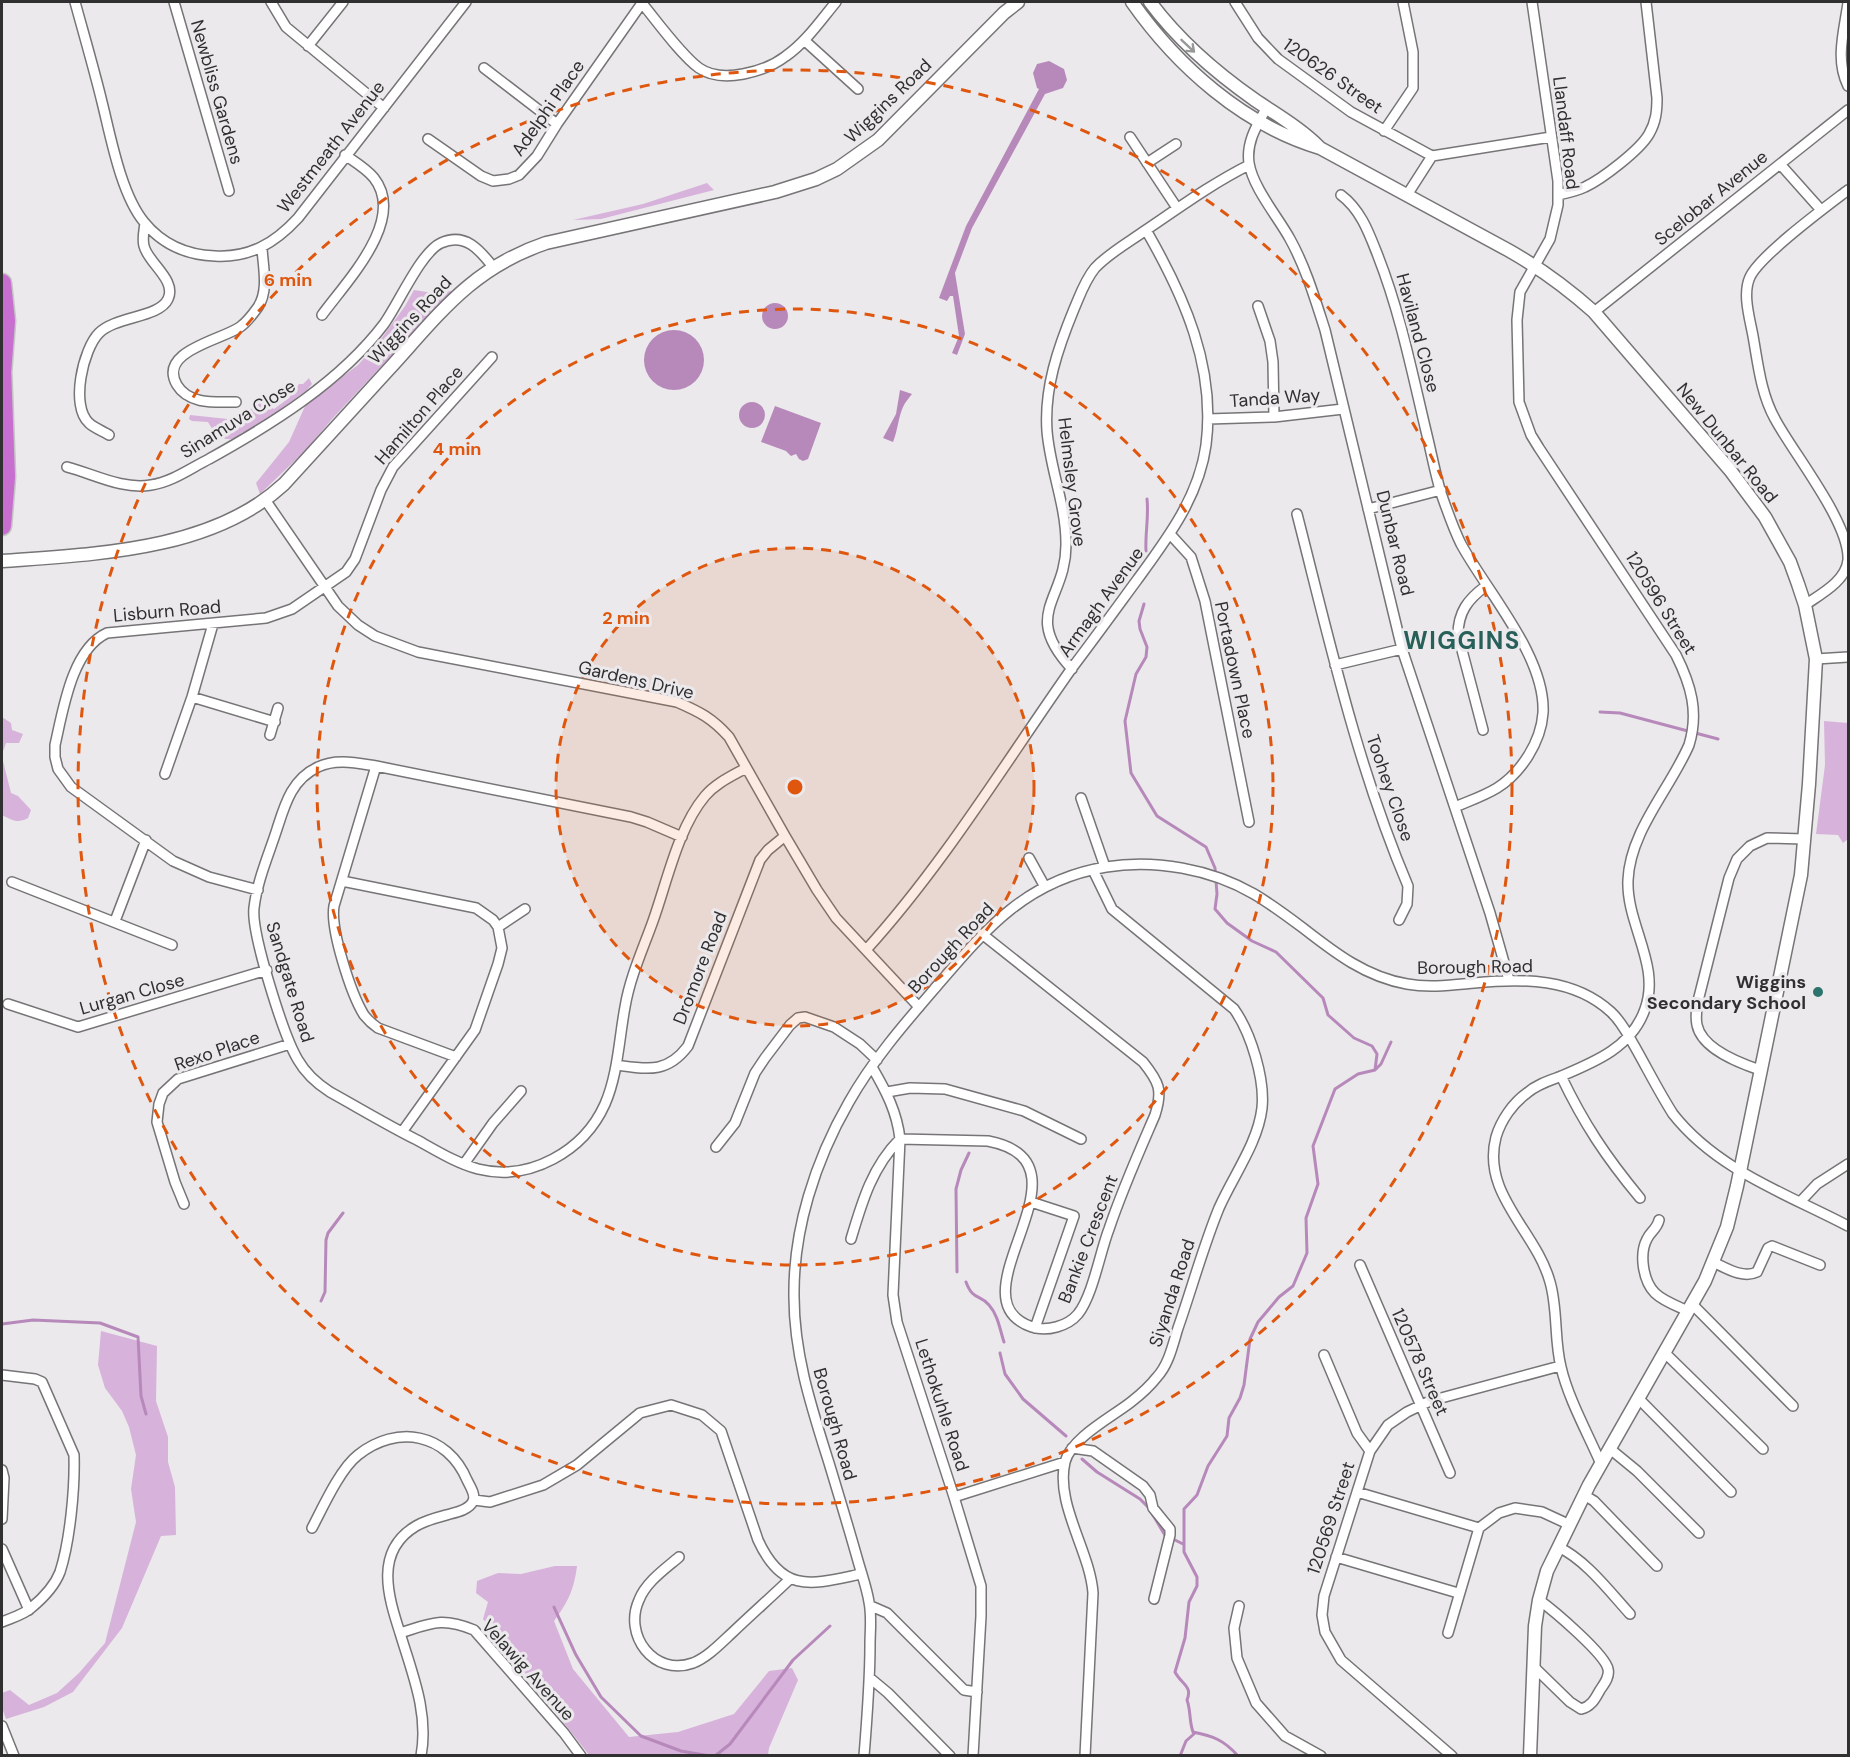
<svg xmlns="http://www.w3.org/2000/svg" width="1850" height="1757" viewBox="0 0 1850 1757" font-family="'DM Sans',sans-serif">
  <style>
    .green { fill: #d7b2db }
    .water { fill: #b789bb }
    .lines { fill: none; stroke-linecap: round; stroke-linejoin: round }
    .stream { stroke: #b789bb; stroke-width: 3 }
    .minor-casing { stroke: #767476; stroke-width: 12 }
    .tertiary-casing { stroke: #767476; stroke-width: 15 }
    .motorway-casing { stroke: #c5c5c5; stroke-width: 21 }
    .minor { stroke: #fff; stroke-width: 9 }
    .tertiary { stroke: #fff; stroke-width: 12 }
    .motorway { stroke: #c76ed0; stroke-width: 18 }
    .oneway { stroke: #989898 }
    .ring { fill: none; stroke: #df570e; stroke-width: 3; stroke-dasharray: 10 8 }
    .poi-dot { fill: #2c746c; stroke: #ebe9ec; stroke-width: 2 }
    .labels { text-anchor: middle; stroke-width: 6; stroke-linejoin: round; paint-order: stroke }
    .street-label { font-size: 18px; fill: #313031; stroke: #ebe9ec }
    .poi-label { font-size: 18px; font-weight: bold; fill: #313031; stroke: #ebe9ec; text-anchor: end }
    .district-label { font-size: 24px; font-weight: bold; letter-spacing: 1.5px; fill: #275f59; stroke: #ebe9ec }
    .centre { fill: #df570e; stroke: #ebe9ec; stroke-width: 3 }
    .ring-label { font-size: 18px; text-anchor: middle; font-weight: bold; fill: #df570e; stroke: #ebe9ec; stroke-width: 6; stroke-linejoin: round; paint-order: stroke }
  </style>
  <rect width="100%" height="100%" fill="#ebe9ec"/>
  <path class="green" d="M707,183L714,190L601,219L573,220L643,204Z
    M414,290L433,293L452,291L332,419L306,450L260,494L256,483L289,442L306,404L358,365L381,339L405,306Z
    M309,378L312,384L307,390L255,428L241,433C235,442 227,439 217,437L208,422L192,421L189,419L190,415L228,419L239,416L262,402L274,409L289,398L299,384H303Z
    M2,717L11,723L12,730L23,734L19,743H6L2,754Z
    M1824,721L1848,723V839L1843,843L1838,835L1816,834L1825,765Z
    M2,757L11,793L18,796L31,810L28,818C17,824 12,820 2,815Z
    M101,1331L157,1346L156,1401L168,1437V1462L175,1487L176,1535L161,1536L122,1628L73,1692L44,1707L6,1719L2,1708V1693L10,1690L29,1705L57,1693L79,1673L105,1643L136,1522L131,1489L136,1455L129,1427L122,1411L105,1388L98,1365Z
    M555,1566H577C574,1590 568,1602 554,1621L573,1669L629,1737L678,1732L734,1714L769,1671L792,1668L798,1680L769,1748L768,1755H589L483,1619L488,1602L476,1593L477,1581L498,1573L521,1574Z"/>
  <path class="water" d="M1049,61L1064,69L1067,80L1063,88L1045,94L972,228L955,273L965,334L957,355L952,353L959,336L953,296H950L947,301L939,298L966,226L1039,89L1037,88L1033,73L1037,64Z
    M762 316a13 13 0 1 1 26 0a13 13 0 1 1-26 0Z
    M644 360a30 30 0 1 1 60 0a30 30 0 1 1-60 0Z
    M900,390L912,394C909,398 905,402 903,407C898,418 898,430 893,442L883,438L896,414Z
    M739 415a13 13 0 1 1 26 0a13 13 0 1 1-26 0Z
    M775,406L821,423L808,459L803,461L799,459L796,454L791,456L786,451L761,442Z"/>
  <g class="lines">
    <path class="stream" d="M1146,551C1145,533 1149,517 1147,499
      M1144,604L1139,621L1140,629L1147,647L1146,657L1136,674L1125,721L1131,773L1157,816L1206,847L1215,868L1217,894L1215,909L1227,923L1252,941L1276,952L1323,998L1328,1015L1354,1038L1372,1046L1377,1054L1375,1070L1358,1074L1335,1089L1313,1146L1318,1184L1306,1218L1307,1253L1293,1286L1279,1297L1258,1322L1250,1339L1244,1385L1240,1398L1229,1418L1227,1436L1208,1466L1197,1495L1184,1509V1552L1197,1577V1586L1189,1602L1185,1638L1175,1672C1181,1684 1193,1686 1187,1700C1191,1711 1189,1721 1193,1732C1213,1736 1224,1740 1238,1756
      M1600,712L1620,713L1718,739
      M1376,1069L1381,1064L1391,1042
      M957,1272L956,1189L961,1170L969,1153
      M966,1282C973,1301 980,1294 989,1305C998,1315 1000,1330 1004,1342
      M321,1301L325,1292L326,1240L328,1233L343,1213
      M2,1324L33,1320L100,1323L138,1337L141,1396L146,1414
      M1000,1353L1005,1374L1023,1399L1066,1436
      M1082,1459L1097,1472L1140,1499L1150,1509
      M1153,1515L1166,1537
      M1175,1540L1183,1544
      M554,1607L576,1655L601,1697L641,1736L681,1751L710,1756
      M715,1756L730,1744L793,1660L830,1626
      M1180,1756L1186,1741L1195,1733"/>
    <defs>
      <path id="minor" d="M75,2C84,35 94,69 102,102C111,138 121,194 144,222C162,244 187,255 215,256C250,258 275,243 298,218L466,2
        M174,2L229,191
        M271,2L286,27L384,108
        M641,2C656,20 681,55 699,68C722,84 765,72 786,56C806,42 821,20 836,2
        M1235,2L1258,38L1278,59L1351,112L1432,156
        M1532,2L1558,181V205L1550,239L1520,292L1517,320L1519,402L1531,435L1539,448L1676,655C1691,685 1699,712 1689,745C1670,789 1630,831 1628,880C1626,924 1661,965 1645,1009C1632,1047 1595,1062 1559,1077C1548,1081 1536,1085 1527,1093C1513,1103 1501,1120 1496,1137C1481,1194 1536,1231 1550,1282C1558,1309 1554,1340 1561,1367C1568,1398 1588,1434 1601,1464
        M1848,3C1844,31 1835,60 1848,86
        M804,40L858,89
        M308,46L343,2
        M484,68L557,124
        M1267,107C1257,125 1246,142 1249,163C1253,188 1278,217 1290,239C1306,268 1315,299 1325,330L1402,649L1490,913L1509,980
        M1384,131L1413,88V52L1403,2
        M1130,137L1177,208
        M428,139L481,176L493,181L509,179L519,175L537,156L557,124L642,3
        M1147,163L1176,144
        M1780,164L1821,210
        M1341,195C1361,210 1369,233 1378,256C1400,312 1412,372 1426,431C1431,451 1435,473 1441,493C1447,510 1453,528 1461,544C1487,592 1546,657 1543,713C1541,742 1521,773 1497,788C1484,796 1469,801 1455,807
        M1407,195L1432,156L1551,137
        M1558,195C1567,193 1577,191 1585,187C1602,179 1640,150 1649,134C1656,122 1657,111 1657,98L1646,2
        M1258,306L1270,341L1273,362L1274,417
        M1594,312L1848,110
        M322,315C346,282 407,220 374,178C367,169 355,162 345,155
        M236,402C216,402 189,405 177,385C157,351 222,340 240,327C247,322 253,314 258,307C269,290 263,267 262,248
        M1208,419L1274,417L1343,409
        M109,435C103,431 94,428 89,423C70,406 83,349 99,333C116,316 159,318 168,299C177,280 148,263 144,246C142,239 144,231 145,223
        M67,467C94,474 122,490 151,485C172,482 191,468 209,459C272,424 340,382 384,324C399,303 421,252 441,243C465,232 480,250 493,267
        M266,501L338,606L358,625L375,636L418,652L677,702C700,712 712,718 729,737L785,836L817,890L836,918L919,1007
        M1368,509L1441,490
        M1297,514C1329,639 1357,766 1408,886L1407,904L1399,920
        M1170,534L1191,557L1205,601L1249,822
        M1805,605C1821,594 1846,581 1848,560C1850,523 1793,453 1775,419C1761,394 1758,364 1753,336C1750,319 1742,294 1750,277C1760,255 1827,206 1848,190
        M1816,659L1848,657
        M1335,665L1402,649
        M1072,669C1020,613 1067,600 1066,543C1066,505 1050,469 1047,431C1044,388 1058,348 1074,309C1080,295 1085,280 1095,268C1109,253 1129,242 1146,230C1180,207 1213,183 1249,165
        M192,697L275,722
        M1483,730L1458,635C1458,612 1468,599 1486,586
        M270,735L278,708
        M376,766L334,906C330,929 351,994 364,1015C368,1020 372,1024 378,1028L456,1057
        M165,774L192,697L213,624
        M1081,798L1105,867
        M682,837L647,822L631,817L376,766C357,763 336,758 318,767C292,779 285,804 277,829C269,854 257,881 254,908C251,933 284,1037 298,1060C306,1074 316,1083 330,1092C359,1108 387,1125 417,1140C437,1151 456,1163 478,1169C530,1182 584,1151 605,1104C618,1074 619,1039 625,1007C630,977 643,949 653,921C667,882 678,828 705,796C716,783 732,776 746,768
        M1029,858L1045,887
        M342,881L476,908L493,920L498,927L502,948L498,964L475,1030L402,1132
        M12,882L172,945
        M258,890L209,877L173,861L71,787L58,769L55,757V745C63,710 72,649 107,633L266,618L292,609L346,572L355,559L381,490L393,467L492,357
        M115,921L146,840
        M498,927L525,909
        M866,950C944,864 1005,763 1072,668C1094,639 1115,610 1137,580C1167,539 1199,497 1206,445C1216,367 1184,296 1146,230
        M8,1004L78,1027L267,970
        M616,1065C647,1069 667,1074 688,1046L760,860L768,850L785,836
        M872,1067C886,1091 897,1112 900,1139L893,1295L897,1322L954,1497L981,1586V1616L973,1756
        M1760,1070C1739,1063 1702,1049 1697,1025C1695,1015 1697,1006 1699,997L1729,878L1737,859L1750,846L1767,838L1804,839
        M1561,1076C1584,1124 1606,1157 1640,1198
        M887,1092L910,1088L945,1089L1024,1111L1081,1139
        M716,1147L735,1123L755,1073L765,1058L790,1025L798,1018L805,1017L834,1027L860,1044L877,1060
        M464,1164L493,1123L521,1091
        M1801,1201L1817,1184L1848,1164
        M1031,1202L1074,1216L1035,1328
        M184,1204L175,1182L157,1122L159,1104L163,1093L178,1079L290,1044
        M1659,1220C1657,1229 1650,1232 1647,1239C1639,1254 1643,1281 1655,1293C1663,1301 1677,1306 1688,1311
        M851,1239C862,1202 872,1167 900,1139L988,1141C1103,1163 947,1298 1032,1327C1047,1332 1068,1326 1078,1314C1093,1295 1100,1252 1109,1229C1122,1190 1139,1152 1155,1115C1163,1090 1159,1082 1143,1062L982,934
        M1713,1262C1726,1268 1743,1279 1757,1272L1768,1248L1772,1246L1820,1265
        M1360,1265L1450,1473
        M1692,1304L1793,1406
        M1664,1352L1763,1449
        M1324,1355L1357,1433L1370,1451
        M2,1375L35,1379L42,1382L74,1455C75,1488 70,1541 60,1572C55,1585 42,1599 31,1608C23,1615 11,1618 2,1622
        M1638,1398L1731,1492
        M1072,1448L1093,1451L1143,1486L1150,1495L1153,1508L1170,1529V1535L1154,1599
        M1609,1448L1637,1471L1699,1533
        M2,1470L4,1478L2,1519
        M1357,1492L1479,1528
        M1584,1495L1594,1501L1657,1566
        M954,1497L1065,1462
        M474,1500L490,1502L543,1485L577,1465L640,1413L671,1405L702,1415L721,1431L758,1540C783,1595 813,1584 861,1574
        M312,1528C323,1507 340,1469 358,1455C397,1424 447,1433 467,1480C470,1486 476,1495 473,1501C470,1509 458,1512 450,1514C439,1517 426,1520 416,1526C374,1551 388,1596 400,1633C432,1623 442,1617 474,1630L564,1733L581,1756
        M1558,1547C1585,1559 1610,1592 1630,1614
        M2,1549L29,1610
        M679,1557C665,1569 646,1582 639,1600C623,1635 654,1677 693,1663C708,1657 721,1643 733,1632C752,1614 771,1597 790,1579
        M1336,1557L1458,1593
        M871,1606L887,1613L964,1690L977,1692
        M1239,1606L1234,1628L1237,1658L1256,1703L1285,1736L1321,1756
        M400,1633C412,1673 429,1713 421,1756
        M1448,1633L1479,1528L1499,1513L1515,1508L1542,1512L1568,1524
        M1533,1666L1570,1702L1581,1709C1591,1707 1595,1699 1600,1690C1604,1684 1610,1677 1608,1669C1605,1654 1553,1610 1539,1600
        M870,1678L888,1693L950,1756
        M2,1726L14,1756
        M864,1756C867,1719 870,1682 870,1645C870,1631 872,1616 869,1602C867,1589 862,1575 858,1561C849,1529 839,1496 829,1463C812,1409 794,1355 794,1297C793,1230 815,1161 849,1102C872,1061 905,1023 936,987C985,930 1026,880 1106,867C1155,859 1211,869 1254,894C1271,904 1287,916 1303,928C1335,953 1366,977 1407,984C1429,988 1452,985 1474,983C1523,978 1574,978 1611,1012C1622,1022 1628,1035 1635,1047C1648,1070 1659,1092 1673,1114C1717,1170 1787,1194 1848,1226
        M1085,1756L1093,1593C1090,1551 1055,1504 1065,1462C1071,1438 1112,1417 1131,1402C1140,1395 1150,1386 1157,1377C1169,1364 1173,1344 1178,1328C1192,1288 1203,1247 1219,1208C1233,1176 1258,1143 1262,1108C1265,1079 1251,1033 1234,1009L1112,909L1093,870
        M1452,1756L1341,1660L1325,1632L1322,1615L1324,1596L1370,1451L1388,1425L1407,1412L1430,1401L1560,1366"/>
      <path id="tertiary" d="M1132,2C1177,66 1243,125 1320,148L1508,250C1540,268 1567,288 1594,312L1730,470L1765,517L1790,562L1798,584L1805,605L1816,659L1809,784L1801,875L1737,1186L1727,1227L1705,1281L1589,1485L1547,1571L1539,1600L1535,1626L1530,1756
        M1150,2C1179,41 1215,72 1255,100C1277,115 1300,128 1319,147
        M2,561C95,554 212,551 284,484C319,446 354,407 389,369C440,313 472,268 546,243L775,192L816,179L837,169L878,140L1004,13L1018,2"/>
      <path id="motorway" d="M2,283L6,321L2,374
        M2,367L6,477L2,526"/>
    </defs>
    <use href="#minor" class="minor-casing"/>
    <use href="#tertiary" class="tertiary-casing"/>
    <use href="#motorway" class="motorway-casing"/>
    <use href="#minor" class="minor"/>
    <use href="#tertiary" class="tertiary"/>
    <use href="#motorway" class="motorway"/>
  </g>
  <defs><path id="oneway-shaft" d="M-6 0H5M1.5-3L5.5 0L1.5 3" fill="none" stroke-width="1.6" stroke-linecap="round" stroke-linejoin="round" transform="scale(1.5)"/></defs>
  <use class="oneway" href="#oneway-shaft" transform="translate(1188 46) rotate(43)"/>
  <circle cx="795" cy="787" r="239" fill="#df570e" fill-opacity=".12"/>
  <g class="ring">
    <circle cx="795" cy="787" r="239"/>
    <circle cx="795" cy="787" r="478"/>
    <circle cx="795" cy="787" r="717"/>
  </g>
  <circle class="poi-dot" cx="1818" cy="992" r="6"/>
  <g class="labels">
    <g class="street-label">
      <text transform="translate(1333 76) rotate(35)" y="6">120626 Street</text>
      <text transform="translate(217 92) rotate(74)" y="6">Newbliss Gardens</text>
      <text transform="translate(888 101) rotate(-44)" y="6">Wiggins Road</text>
      <text transform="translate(548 108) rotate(-55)" y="6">Adelphi Place</text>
      <text transform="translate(1566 133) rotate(83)" y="6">Llandaff Road</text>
      <text transform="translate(331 147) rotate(-52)" y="6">Westmeath Avenue</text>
      <text transform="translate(1711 198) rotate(-39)" y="6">Scelobar Avenue</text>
      <text transform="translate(410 320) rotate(-47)" y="6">Wiggins Road</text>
      <text transform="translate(1418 333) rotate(75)" y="6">Haviland Close</text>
      <text transform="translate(1275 398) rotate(-4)" y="6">Tanda Way</text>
      <text transform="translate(419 415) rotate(-49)" y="6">Hamilton Place</text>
      <text transform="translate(238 419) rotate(-32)" y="6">Sinamuva Close</text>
      <text transform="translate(1727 443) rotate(51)" y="6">New Dunbar Road</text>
      <text transform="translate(1072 482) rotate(83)" y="6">Helmsley Grove</text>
      <text transform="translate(1395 543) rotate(76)" y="6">Dunbar Road</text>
      <text transform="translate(1101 602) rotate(-54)" y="6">Armagh Avenue</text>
      <text transform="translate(1661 603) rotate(58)" y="6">120596 Street</text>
      <text transform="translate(167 611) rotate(-5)" y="6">Lisburn Road</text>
      <text transform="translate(1235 670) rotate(78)" y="6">Portadown Place</text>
      <text transform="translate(636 680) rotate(13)" y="6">Gardens Drive</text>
      <text transform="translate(1390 788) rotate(71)" y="6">Toohey Close</text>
      <text transform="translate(951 948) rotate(-47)" y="6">Borough Road</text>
      <text transform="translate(1475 967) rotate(-1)" y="6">Borough Road</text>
      <text transform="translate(700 968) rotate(-69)" y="6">Dromore Road</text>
      <text transform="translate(290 982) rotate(73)" y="6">Sandgate Road</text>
      <text transform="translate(132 994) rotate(-16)" y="6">Lurgan Close</text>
      <text transform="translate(217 1051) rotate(-19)" y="6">Rexo Place</text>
      <text transform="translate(1088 1239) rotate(-69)" y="6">Bankie Crescent</text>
      <text transform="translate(1172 1293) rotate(-72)" y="6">Siyanda Road</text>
      <text transform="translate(1420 1362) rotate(66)" y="6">120578 Street</text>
      <text transform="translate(942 1405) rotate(72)" y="6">Lethokuhle Road</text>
      <text transform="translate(835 1424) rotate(74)" y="6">Borough Road</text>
      <text transform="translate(1331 1518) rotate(-72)" y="6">120569 Street</text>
      <text transform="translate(528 1670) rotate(48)" y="6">Velawig Avenue</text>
    </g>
    <g class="poi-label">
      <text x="1806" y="988">Wiggins<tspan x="1806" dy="21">Secondary School</tspan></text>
    </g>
    <g class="district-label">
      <text x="1462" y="649">WIGGINS</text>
    </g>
  </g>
  <circle cx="795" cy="787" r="9" class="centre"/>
  <g class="ring-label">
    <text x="288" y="286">6 min</text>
    <text x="457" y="455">4 min</text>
    <text x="626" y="624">2 min</text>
  </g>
  <rect width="1850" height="1757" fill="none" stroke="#313031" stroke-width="6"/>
</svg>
